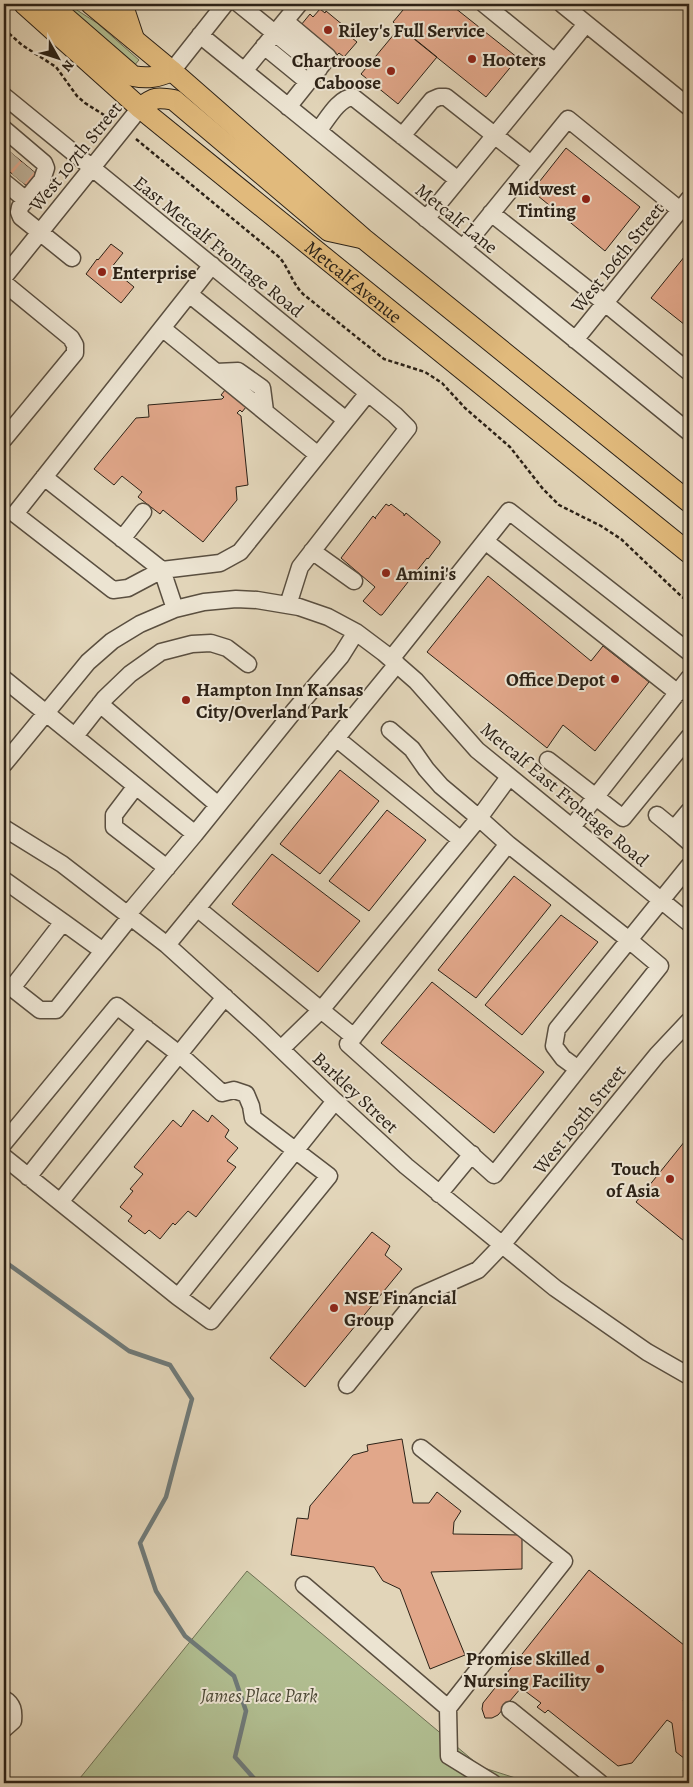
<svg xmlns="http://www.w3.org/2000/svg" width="693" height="1787" viewBox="0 0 693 1787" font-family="Alegreya,serif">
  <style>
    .green { fill: #b1be91; stroke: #6e7054 }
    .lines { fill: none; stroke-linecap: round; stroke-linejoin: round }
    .stream { stroke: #6f7a79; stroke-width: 4.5 }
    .building { fill: #e1a78a; stroke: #2c2217 }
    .minor-tunnel { stroke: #beb199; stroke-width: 16; stroke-dasharray: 16 8; stroke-linecap: butt }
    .minor-casing { stroke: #5a4f40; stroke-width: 19 }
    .major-casing { stroke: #2c2217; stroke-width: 22 }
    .path { stroke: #2c2217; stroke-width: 2.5; stroke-dasharray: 4 2.5; stroke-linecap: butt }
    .minor { stroke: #ece4d2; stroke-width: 16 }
    .major { stroke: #e1ba7c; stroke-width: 20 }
    .poi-dot { fill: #8f2418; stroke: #ece4d2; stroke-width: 2 }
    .labels { text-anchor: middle; stroke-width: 4; stroke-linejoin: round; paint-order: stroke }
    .poi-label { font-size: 19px; font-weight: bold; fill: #2c2217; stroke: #ece4d2; text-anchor: start }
    .street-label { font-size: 19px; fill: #2c2217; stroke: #ece4d2 }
    .park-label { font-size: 19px; font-style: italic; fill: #4d4936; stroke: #ece4d2 }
  </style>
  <rect width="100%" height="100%" fill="#e2d5b9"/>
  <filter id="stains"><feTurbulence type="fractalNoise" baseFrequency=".004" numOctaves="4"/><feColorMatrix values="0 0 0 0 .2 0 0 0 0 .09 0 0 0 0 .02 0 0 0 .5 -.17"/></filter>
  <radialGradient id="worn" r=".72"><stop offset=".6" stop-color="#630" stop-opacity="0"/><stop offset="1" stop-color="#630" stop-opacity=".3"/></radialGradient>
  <path class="green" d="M69,5L97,23L139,60L133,67L66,8Z
    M247,1571L481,1767L531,1783H76Z"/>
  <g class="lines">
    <path class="stream" d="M4,1261L129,1351L170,1365L192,1399L166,1497L140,1543L156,1591L185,1636L234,1676L246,1711L235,1757L258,1783"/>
  </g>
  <path class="building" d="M408,4H450L518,58L486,97L393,22Z
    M320,9L325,13L326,11L355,35L352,38L357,42L344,57L339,53L337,55L301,25L310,14L313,17Z
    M400,27L437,57L398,104L361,74Z
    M4,147L38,175L28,187L4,167Z
    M566,148L640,207L605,251L532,191Z
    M111,244L123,253L111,268L134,287L121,303L86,274L97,259L98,260Z
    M689,251V319L685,325L651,298Z
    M238,374L259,391L242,412L240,410L237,413L241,416L248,485L236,487L237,500L203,542L163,510L160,514L138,497L142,492L122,476L114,485L94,469L136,418L149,417L148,405L222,399L224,397L221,395Z
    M386,504L389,506L391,504L404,514V516L406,513L440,541V543L428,559L427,558L382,615H380L363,601L375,587L341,558L373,516L376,519L375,518Z
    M488,576L591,661L603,646L649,682L595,751L563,725L547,748L427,652Z
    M340,770L379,801L320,874L280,844Z
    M387,810L426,840L369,911L329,881Z
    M272,854L360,921L318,972L232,904Z
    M514,876L551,905L476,998L438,970Z
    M561,915L598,942L522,1035L485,1005Z
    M432,982L544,1072L494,1133L381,1043Z
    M193,1110L208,1122L212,1115L229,1130L225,1137L238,1148L227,1161L236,1167L196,1217L188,1211L175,1225L173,1223L160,1239L149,1230L145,1234L128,1221L132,1216L120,1207L133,1191L130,1189L143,1174L134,1167L173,1120L181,1127Z
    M689,1136V1245L636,1202Z
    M372,1232L390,1246L385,1255L402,1269L305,1387L270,1358Z
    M402,1439L413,1503H429L437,1492L461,1511L454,1522L453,1534L522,1535V1569L431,1572L465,1655L430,1669L400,1589L383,1581L374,1567L291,1555L297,1518L308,1519L310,1506L353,1455L368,1451L367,1445Z
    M589,1570L689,1649V1693L683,1701L687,1704L689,1701V1762L676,1752L672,1723L667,1720L632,1763L618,1766L548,1710L545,1713L537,1707L541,1703L521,1688L498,1715L492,1718H485L482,1709L483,1703Z"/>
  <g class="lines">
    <path class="minor-tunnel" d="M4,166L14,155
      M18,179L28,167"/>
    <defs>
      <path id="minor" d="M239,4L319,69
        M484,4L555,62
        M562,4L689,107
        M285,21L328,57L288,107
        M200,35L689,432
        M264,46L308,82
        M172,71L225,4
        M244,71L299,4
        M4,96L395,415L408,428L300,567L288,605
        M4,129L44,163L46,168L42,180L20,207L19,212L21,217L72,258
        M318,131C327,120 338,98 353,97L458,180
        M402,136L432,100L439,97H446L531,164
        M4,182L26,200
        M491,213L605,303L689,372
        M426,219L586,24
        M463,248L568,119L680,210
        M212,265L15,514L113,590L128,588L162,570L220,563L240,552L368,393
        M4,277L140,108
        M4,283L71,338L75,345V353L4,439
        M189,294L346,420
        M162,328L318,455
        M575,340L689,199
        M216,372L238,371L262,388L265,411
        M44,477L162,570L175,609
        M122,539L143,512
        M485,541L678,693
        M312,551L354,581
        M391,659L509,511L689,652
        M4,679L195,834L128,914
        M100,704L218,805
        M75,736L105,698L130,674L161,652L192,644L211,643L227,648L248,664
        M336,738L461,840
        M548,760L623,818L689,737
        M4,764L88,662L112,641L140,624L175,609L204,602L236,599L257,600L299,607L328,617L356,632L384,653L416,681L477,750L689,923
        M136,786L114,815V827L167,868
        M689,811L674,829L689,842
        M657,815L674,829
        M572,827L689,678
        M4,828L62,864L167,945L261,1030L335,1101L406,1166L555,1288L647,1352L689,1376
        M195,834L294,711L341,656L356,632
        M508,844L479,818L509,777
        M4,880L63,922
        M197,908L321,1010L479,818L441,786L426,769L412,749L390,730
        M167,945L397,664
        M103,951L63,922L12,988L40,1010H56L131,916
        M225,997L60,1202L178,1297L335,1101
        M281,1049L321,1010L354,1037
        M578,1069L563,1058L554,1046L557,1029L629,940L508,844L348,1044L494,1175L660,966L629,940L689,866
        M4,1143L117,1006L179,1054L222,1093L234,1090L246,1094L251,1106L253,1118L329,1176L211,1321L178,1297
        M4,1157L60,1202
        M28,1177L146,1028
        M439,1194L472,1154
        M347,1385L419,1296L478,1270L502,1245L657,1055L689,1021
        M421,1448L564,1561L448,1708L449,1756L493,1783
        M304,1585L448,1708
        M4,1699C13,1704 14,1711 13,1721L4,1729
        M510,1710L600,1783"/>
      <g id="major">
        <path id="s1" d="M24,4L140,108L689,553"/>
        <path d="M50,4L133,76C148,79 158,77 172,71"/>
        <path d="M91,4L172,71L364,239L689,502"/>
        <path d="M116,4L125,12L134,39"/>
        <path d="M140,108C154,97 157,97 174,100L329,231L361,238"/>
      </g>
    </defs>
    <use href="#minor" class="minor-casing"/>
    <use href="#major" class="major-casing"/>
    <path class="path" d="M4,29L22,45L56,67L77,96L85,103L112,120
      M136,139L279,257C289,268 292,283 303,294L384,359L425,372L442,383L465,408L510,447L543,489L559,505L601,526L621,539L682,597L689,601
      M327,1783L338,1778L364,1783"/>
    <use href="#minor" class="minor"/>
    <use href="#major" class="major"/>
  </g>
  <g class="poi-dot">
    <circle cx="328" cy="30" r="5"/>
    <circle cx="472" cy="59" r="5"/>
    <circle cx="391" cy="71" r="5"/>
    <circle cx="586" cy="199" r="5"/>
    <circle cx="102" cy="272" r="5"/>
    <circle cx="386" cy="573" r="5"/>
    <circle cx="615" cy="679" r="5"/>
    <circle cx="186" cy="700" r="5"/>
    <circle cx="670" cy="1179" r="5"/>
    <circle cx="334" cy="1308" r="5"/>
    <circle cx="600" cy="1669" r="5"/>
  </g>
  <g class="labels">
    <g class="poi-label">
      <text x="338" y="37">Riley's Full Service</text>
      <text x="482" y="66">Hooters</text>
      <text x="381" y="67" text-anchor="end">Chartroose<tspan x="381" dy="22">Caboose</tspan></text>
      <text x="576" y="195" text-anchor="end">Midwest<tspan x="576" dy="22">Tinting</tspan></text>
      <text x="112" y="279">Enterprise</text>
      <text x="396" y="580">Amini's</text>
      <text x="605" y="686" text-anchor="end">Office Depot</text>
      <text x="196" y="696">Hampton Inn Kansas<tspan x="196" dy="22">City/Overland Park</tspan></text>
      <text x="660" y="1175" text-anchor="end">Touch<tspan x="660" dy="22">of Asia</tspan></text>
      <text x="344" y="1304">NSE Financial<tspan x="344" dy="22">Group</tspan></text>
      <text x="590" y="1665" text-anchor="end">Promise Skilled<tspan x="590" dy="22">Nursing Facility</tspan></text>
    </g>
    <g class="street-label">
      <text transform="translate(75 156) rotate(-51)" y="7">West 107th Street</text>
      <text transform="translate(457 218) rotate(39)" y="7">Metcalf Lane</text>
      <text transform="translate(219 246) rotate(39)" y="7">East Metcalf Frontage Road</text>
      <text transform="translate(617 257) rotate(-51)" y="7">West 106th Street</text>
      <text dy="7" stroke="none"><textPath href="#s1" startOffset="431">Metcalf Avenue</textPath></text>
      <text transform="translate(565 794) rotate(40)" y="7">Metcalf East Frontage Road</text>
      <text transform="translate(356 1092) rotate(43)" y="7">Barkley Street</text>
      <text transform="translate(579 1119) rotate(-51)" y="7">West 105th Street</text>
    </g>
    <g class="park-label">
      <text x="259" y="1702">James Place Park</text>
    </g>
  </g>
  <rect width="693" height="1787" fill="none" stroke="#e2d5b9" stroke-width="20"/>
  <rect x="5" y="5" width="683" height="1777" fill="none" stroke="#2c2217" stroke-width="2.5"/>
  <rect x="10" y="10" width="673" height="1767" fill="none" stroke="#2c2217"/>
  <g transform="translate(58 58) rotate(129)" stroke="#ece4d2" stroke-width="4" paint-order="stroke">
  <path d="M0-4L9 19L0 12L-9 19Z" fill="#2c2217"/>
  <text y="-8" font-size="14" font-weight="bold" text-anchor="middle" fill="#2c2217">N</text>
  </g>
  <rect width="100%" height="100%" filter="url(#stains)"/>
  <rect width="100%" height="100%" fill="url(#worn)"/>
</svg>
